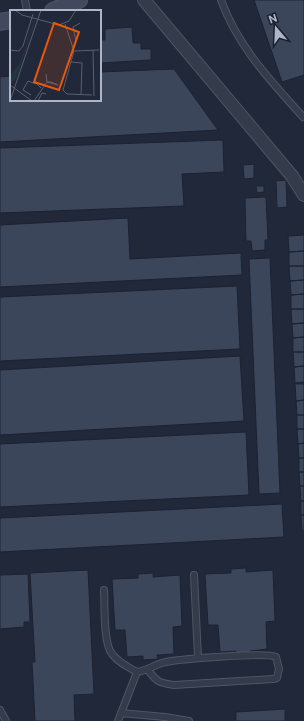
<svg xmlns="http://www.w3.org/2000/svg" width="304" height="721" viewBox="0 0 304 721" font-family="Commissioner,sans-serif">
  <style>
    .building { fill: #3c465b; stroke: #1c2231 }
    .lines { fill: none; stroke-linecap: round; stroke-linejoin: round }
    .lane-casing { stroke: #4f5565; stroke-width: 8 }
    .street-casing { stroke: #4f5565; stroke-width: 14 }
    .secondary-casing { stroke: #4f5565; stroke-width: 18 }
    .lane { stroke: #343b4b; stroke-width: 6 }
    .street { stroke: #343b4b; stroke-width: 12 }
    .secondary { stroke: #42495e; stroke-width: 16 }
    .inset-road { fill: none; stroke: #5a6072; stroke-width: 1 }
    .view { fill: #e8590c; fill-opacity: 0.15; stroke: #e8590c; stroke-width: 2 }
    .inset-edge { fill: none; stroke: #afb5c7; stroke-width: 2 }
  </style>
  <rect width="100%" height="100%" fill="#21283a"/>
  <path class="building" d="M254,0H304V75L282,82Z
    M132,27L133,43H141V49H151V60L100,63V40H105V29Z
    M174,69L218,130L0,142V77L11,76V100H100V72Z
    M223,140L224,172L182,174L184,206L0,213V148Z
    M254,164V178L244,179L243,165Z
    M286,180L287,207L277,208L276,181Z
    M256,186H264V192L257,193Z
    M266,197L268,240H265V250L252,251L251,241H246L245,198Z
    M128,218L130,259L241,253L242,275L0,287V225Z
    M304,235V251L289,252L288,236Z
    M304,251V266H289V252Z
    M270,258L280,493L259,494L249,259Z
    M289,266H304V280L290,281Z
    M304,280V294L291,295L290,281Z
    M237,286L240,349L0,361V297Z
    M304,294V309H291V295Z
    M291,309H304V323L292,324Z
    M304,323V337L293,338L292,324Z
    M304,337V352H293V338Z
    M293,352H304V366L294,367Z
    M240,356L244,421L0,435V370Z
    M304,366V382L295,383L294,367Z
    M295,384H304V400L296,401Z
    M304,400V415H297L296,401Z
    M297,415H304V429H297Z
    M297,429H304V443L298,444Z
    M246,432L249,495L0,507V444Z
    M304,443V458H299L298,444Z
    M299,458H304V472H299Z
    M299,472H304V486H300Z
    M300,486H304V501H301Z
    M301,501H304V515H301Z
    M282,504L284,537L0,552V518Z
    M301,515H304V531H302Z
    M246,568V572L273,570L275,621L266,622L267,649L250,651V654L236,655V651L220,652L218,625H208L205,574L231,573V569Z
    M88,570L94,694L74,695L75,721H35L32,662H35L30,573Z
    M153,573V577L180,575L182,626L173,627L174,654L157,655L158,659L143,660V656L127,657L125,630H115L112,579L138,578V574Z
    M28,574L30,622H24V627L0,629V575Z
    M285,709V721H236V712Z"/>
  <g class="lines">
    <defs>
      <path id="lane" d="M25,0L27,11
        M221,0C238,47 270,80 303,117
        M194,575L198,658
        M104,590C105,605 103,643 112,654C119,663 128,667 137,672L118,721
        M137,672C149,670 155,664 166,662C181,659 267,652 276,657L279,669L277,678L273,679L174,685C159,683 157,682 148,670
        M0,710L6,721
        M121,713L165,717L189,721"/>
      <path id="street" d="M144,0L292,176L304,195"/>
      <path id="secondary" d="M53,11L79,0
        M0,22L11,20"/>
    </defs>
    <use href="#lane" class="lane-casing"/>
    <use href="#street" class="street-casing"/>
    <use href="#secondary" class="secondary-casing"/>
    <use href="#lane" class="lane"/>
    <use href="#street" class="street"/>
    <use href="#secondary" class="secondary"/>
  </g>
  <g transform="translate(10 10)">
    <rect width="91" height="91" fill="#21283a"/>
    <path d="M22,10L25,11L23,18L6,68L1,74L0,65L10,53L23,13Z" fill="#22363b"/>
    <path class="inset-road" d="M5,0L12,5L49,15L59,11L66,0M55,14L64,41M66,31L63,17L70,13M0,40L9,41L13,36L23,4M83,40L84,86M61,52L72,53L71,84M26,65L25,72L31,78M37,72H41L46,74L48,75L37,72M0,75L22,91M21,85L13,80L14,78L18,71L26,74M82,85L57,84L53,80L64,41L89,40M0,91L31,0M24,91L37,72L36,64M28,91L32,83L36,84"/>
    <path class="view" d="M44,13L69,22L49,80L24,72Z"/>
    <rect width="91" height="91" class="inset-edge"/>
  </g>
  <g transform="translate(276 28) rotate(341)" stroke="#1a202f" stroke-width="3" paint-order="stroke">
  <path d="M0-3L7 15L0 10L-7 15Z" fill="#afb5c7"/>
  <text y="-6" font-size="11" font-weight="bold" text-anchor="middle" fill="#afb5c7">N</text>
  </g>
</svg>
